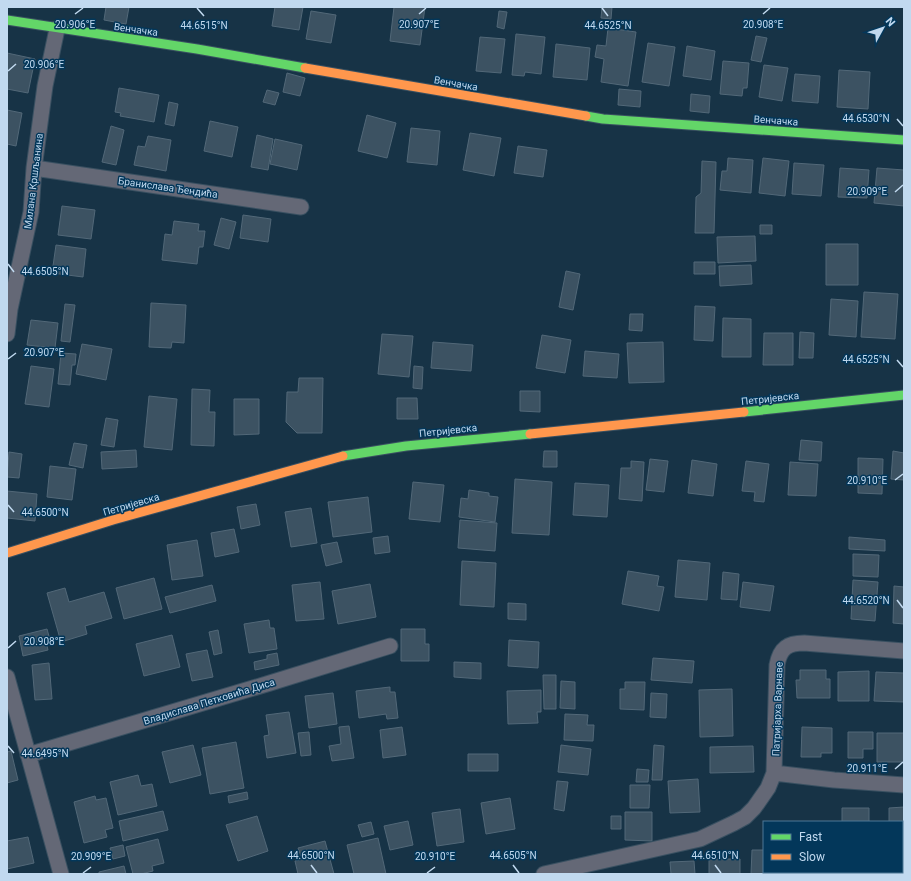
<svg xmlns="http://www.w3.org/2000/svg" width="911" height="881" viewBox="0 0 911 881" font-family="Roboto,sans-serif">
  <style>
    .building { fill: #3c5262; stroke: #526878 }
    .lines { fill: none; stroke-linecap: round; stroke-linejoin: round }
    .street-casing { stroke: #395061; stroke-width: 17 }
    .fast-casing { stroke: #395061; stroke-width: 11 }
    .slow-casing { stroke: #395061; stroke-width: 11 }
    .street { stroke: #646876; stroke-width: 15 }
    .fast { stroke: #63d668; stroke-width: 9 }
    .slow { stroke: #ff974d; stroke-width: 9 }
    .ticks { fill: none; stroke: #c1d9ef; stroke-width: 1.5 }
    .labels { text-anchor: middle; stroke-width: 3; stroke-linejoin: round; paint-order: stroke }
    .street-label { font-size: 10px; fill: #c1d9ef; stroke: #03375a }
    .ticks-label { font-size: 10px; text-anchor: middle; fill: #c1d9ef; stroke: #03375a; stroke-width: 3; stroke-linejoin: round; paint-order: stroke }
  </style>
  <rect width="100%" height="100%" fill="#173346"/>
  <path class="building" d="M106,7H129L126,24L104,20Z
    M275,7H303L299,30L272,26Z
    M394,7H425L420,45L390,41Z
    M602,7H612L611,19L601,18Z
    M311,11L336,15L331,43L306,39Z
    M499,11L507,12L504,29L497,27Z
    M608,28L636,32L628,86L601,82L604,59L595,57L597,45L606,46Z
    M516,34L545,37L541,74L525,72L524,76L512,75Z
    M756,36L767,38L761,62L751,60Z
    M480,37L505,39L501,73L476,71Z
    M648,43L675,47L669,86L642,82Z
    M556,44L590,48L587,80L553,77Z
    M687,46L715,51L711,80L683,76Z
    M7,53L35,59L28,93L7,89Z
    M723,61L749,63L747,88H743L742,96L720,94Z
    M764,65L788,68L782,101L759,97Z
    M839,70L870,72L868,109L837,107Z
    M287,73L305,78L300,96L283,92Z
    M795,74L820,76L818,103L792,101Z
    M119,88L159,95L154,122L120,116L121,113L115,112Z
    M619,89L641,91L640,107L618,105Z
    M267,90L279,93L275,105L263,102Z
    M691,94L710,96L709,113L690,111Z
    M169,102L178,104L174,126L165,124Z
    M7,110L22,113L16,146L7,144Z
    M367,115L396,123L387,158L358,151Z
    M210,121L238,127L232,157L204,151Z
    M111,126L124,130L116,165L102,162Z
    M411,128L440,131L437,165L407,162Z
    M470,133L501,138L494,176L463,170Z
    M257,135L273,139L268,170L251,167Z
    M148,136L171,140L166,171L134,165L138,146L145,147Z
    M275,139L302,145L297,170L270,164Z
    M518,146L547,150L543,177L514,173Z
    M728,158L753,160L751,193L720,190L722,171H727Z
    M763,158L789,161L785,196L759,193Z
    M702,161L716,162L714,233H695L696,197L701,193Z
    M794,163L824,165L821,196L792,194Z
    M840,168L869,170L867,198L838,197Z
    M877,168L904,170V206L874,203Z
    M62,206L95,210L91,239L58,235Z
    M243,215L271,219L268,242L240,238Z
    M221,218L236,222L229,249L214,245Z
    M174,221L199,224L198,231H205L203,247H199L197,264L162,260L165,234L172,235Z
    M760,225H772V234H760Z
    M755,236L756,261L718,263L717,237Z
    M826,244H858V285H826Z
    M56,245L86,249L83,277L52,273Z
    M694,262H715V274H694Z
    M751,265L752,284L720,286L719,266Z
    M566,271L580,274L573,310L559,307Z
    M864,292L898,294L895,339L861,337Z
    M831,299L858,301L856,337L829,335Z
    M151,303L186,305L184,343L172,342L171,348L149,347Z
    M65,304L75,305L70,342L61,341Z
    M695,306L715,307L713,341L694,340Z
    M630,314H643L642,331L629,330Z
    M723,318L751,319V357H722Z
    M31,320L58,323L55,348L27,345Z
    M800,332L814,333L813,358H799Z
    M764,333H793V365H763Z
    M382,334L413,336L409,377L378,374Z
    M542,335L571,340L565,373L536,368Z
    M433,342L473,345L471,371L431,368Z
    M663,342L664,382L629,383L627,343Z
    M82,344L112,349L106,380L76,374Z
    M585,351L619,354L617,378L583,376Z
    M61,353L76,354L75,365H72L70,385L58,384Z
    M31,366L54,369L49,407L25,404Z
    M414,366L423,367L422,389L413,388Z
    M299,378H323L322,433H297L286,422L287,392H298Z
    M192,389L210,390L209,412H215L214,446L191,445Z
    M520,391H540V412L520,411Z
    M149,396L177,399L172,450L144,447Z
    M397,398H417L418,419H397Z
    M234,399H259V434L234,435Z
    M106,418L118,420L114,447L101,445Z
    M801,440L822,442L821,461L799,460Z
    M74,443L87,445L83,468L69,465Z
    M136,450L137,467L102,469L101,452Z
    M544,451H557V467H543Z
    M893,451L904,453V480L891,479Z
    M9,452L22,454L19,478L7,477Z
    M858,458L883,459L882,494L858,493Z
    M650,459L668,461L664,492L646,490Z
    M692,460L717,464L713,496L688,493Z
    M631,461L644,462L642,501L619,499L621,468H631Z
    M746,461L769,464L764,502L754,501L755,492L742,491Z
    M790,462L818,464L816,496L788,495Z
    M50,466L76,469L72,500L47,497Z
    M515,479L552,482L549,535L512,533Z
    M413,482L444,485L440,522L409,519Z
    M575,483L609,485L607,517L573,515Z
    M469,490L489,493V496L498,497L495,522L459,517L461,498L468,499Z
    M7,491L37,494L35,521L7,518Z
    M368,497L372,532L333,537L328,502Z
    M256,504L260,525L241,529L237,507Z
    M311,508L317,543L291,547L285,512Z
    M460,520L497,523L495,551L458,548Z
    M234,529L239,552L215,557L211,533Z
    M388,536L390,552L375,554L373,538Z
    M849,537L885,540V551L849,549Z
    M197,540L203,576L172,580L167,545Z
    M337,542L342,562L326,566L321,545Z
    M853,554L879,555L878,577L853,576Z
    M678,560L710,563L707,600L675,597Z
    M462,561L496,563L494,607L460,605Z
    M628,571L659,576L657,586L664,587L659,611L622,604Z
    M723,572L739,574L737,600L721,599Z
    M154,578L162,609L124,619L116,588Z
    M853,580L878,582L875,621L851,619Z
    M320,582L324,619L296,621L292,585Z
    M743,582L774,586L770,611L740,607Z
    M370,584L376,617L338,624L332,591Z
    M212,585L216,601L170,613L165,597Z
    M894,586L904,587V624L893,623Z
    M65,588L69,602L104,592L112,618L85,626L87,634L61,642L47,593Z
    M508,603L526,604V620L508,619Z
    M269,620L270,628H274L277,649L249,653L244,624Z
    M47,629L50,640L46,641L48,650L23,656L19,636Z
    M401,629H425V644H429V661H401Z
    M218,630L222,653L214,655L209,632Z
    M172,635L180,667L144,676L136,644Z
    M509,640L539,642L538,668L508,666Z
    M207,650L213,677L192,681L186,654Z
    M277,653L279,665L255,670L254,662L267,659V655Z
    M653,658L694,661L692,683L651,680Z
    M454,662L481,663V679L454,677Z
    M49,663L52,699L35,700L32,665Z
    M800,670H826V679H830V698H797L796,680H800Z
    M869,671V701H838V672Z
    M876,672L904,673V702L874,701Z
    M543,675H556V709H544Z
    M561,681L575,682V709L560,708Z
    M625,682H645L644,710L620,709V689H625Z
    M390,687V692H395L398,718L387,719L386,714L359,718L356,691Z
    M732,689L733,736L700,737L699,690Z
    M541,690V712H537L538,723L508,724L507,691Z
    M333,693L337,724L309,728L305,696Z
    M651,693L667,694L666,718L650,717Z
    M289,712L296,753L267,758L264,736L269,735L266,715Z
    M565,714L588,715L587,725H594L593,741L564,740Z
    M349,726L354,758L332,761L329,746L341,744L339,727Z
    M402,727L406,755L383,758L380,730Z
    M802,727L832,728V753H821V757H801Z
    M309,732L311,755L301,756L298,733Z
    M848,732H873V749H863V758H848Z
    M877,733H904V762H877Z
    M236,742L244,788L210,794L202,748Z
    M193,745L201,775L170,783L162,752Z
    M561,745L591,749L588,775L558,772Z
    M654,745L664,746L662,780H652Z
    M753,746L754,772L710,773V747Z
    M11,751L18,780L7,783V752Z
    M468,754H498V771H468Z
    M637,769L649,770L648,782H636Z
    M138,775L141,786L152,784L157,806L118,815L110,782Z
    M698,779L700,812L670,813L668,781Z
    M557,781L568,782L564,811L554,809Z
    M630,785H650L649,808H630Z
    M247,792L248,799L229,803L228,796Z
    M95,796L96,800L106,798L113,828L105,830L107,837L84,843L74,802Z
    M510,798L515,829L486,834L481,803Z
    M904,807V839H902V822H889V808Z
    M842,808H869V822H842Z
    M460,809L464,842L437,846L432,813Z
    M163,811L168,830L123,841L119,821Z
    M625,812H652V841L625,840Z
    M257,816L268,851L238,861L226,825Z
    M611,816H621V829H611Z
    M408,821L413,845L390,850L384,826Z
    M371,822L374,834L362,837L358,825Z
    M28,837L34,863L7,869V841Z
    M378,838L386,874H354L347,845Z
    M158,839L164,863L152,866L153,871L141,874H133L126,847Z
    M325,841L334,874H298L295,861L302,859L298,848Z
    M123,845L125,856L113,859L110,848Z
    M752,850H764V872H778V874H751Z
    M709,859H740V874H709Z
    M694,861L695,874H671L670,862Z
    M124,866L126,874H99V872Z
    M800,872H825V874H800Z"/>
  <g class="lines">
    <defs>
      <path id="street" d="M34,168L301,207
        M7,334L10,309L31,212L34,168L45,86L57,29
        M7,677L61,874
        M28,755L270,683L390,646
        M774,773L777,665C780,648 788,643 804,643L904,651
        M544,874L700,839L734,823L745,817L754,808L768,788L774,773L834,780L904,785"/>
      <path id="fast" d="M7,20L197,49L305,68
        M586,116L603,119L904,140
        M744,412L904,395
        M343,456L406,446L530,434"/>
      <path id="slow" d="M305,68L586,116
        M530,434L744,412
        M7,553L113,520L343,456"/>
    </defs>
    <use href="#street" class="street-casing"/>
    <use href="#fast" class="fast-casing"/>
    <use href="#slow" class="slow-casing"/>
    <use href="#street" class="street"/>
    <use href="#fast" class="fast"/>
    <use href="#slow" class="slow"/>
  </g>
  <path class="ticks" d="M197,8L204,16M602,8L608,16M75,14L83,8M419,14L426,8M763,14L770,8M8,71L16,64M897,119L903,126M895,192L903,185M8,264L14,272M8,359L16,353M897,360L903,367M895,480L903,474M8,505L14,512M897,600L903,608M8,648L16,641M8,746L14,753M895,769L903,762M311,865L317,873M513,865L519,873M715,865L721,873M83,873L91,867M427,873L435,867"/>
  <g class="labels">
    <g class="street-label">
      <text transform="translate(136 29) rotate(8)" y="4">Венчачка</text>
      <text transform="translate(456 83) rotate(10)" y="4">Венчачка</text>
      <text transform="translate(776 120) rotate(4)" y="4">Венчачка</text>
      <text transform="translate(33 181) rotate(-83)" y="4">Милана Кршљанина</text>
      <text transform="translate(168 187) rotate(8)" y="4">Бранислава Ђендића</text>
      <text transform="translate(770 398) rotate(-6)" y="4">Петријевска</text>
      <text transform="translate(448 430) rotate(-6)" y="4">Петријевска</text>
      <text transform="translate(131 504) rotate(-16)" y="4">Петријевска</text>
      <text transform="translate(209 701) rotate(-17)" y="4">Владислава Петковића Диса</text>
      <text transform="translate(777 709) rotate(-88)" y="4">Патријарха Варнаве</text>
    </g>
  </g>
  <g class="ticks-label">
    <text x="75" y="28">20.906°E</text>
    <text x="419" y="28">20.907°E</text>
    <text x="763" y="28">20.908°E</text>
    <text x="204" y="29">44.6515°N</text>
    <text x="608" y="29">44.6525°N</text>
    <text x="44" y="68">20.906°E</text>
    <text x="866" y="122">44.6530°N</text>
    <text x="867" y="195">20.909°E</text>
    <text x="45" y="275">44.6505°N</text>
    <text x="44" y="356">20.907°E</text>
    <text x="866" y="363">44.6525°N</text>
    <text x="867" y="484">20.910°E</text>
    <text x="45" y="516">44.6500°N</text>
    <text x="866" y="604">44.6520°N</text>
    <text x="44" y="645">20.908°E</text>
    <text x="45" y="757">44.6495°N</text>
    <text x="867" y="772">20.911°E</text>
    <text x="311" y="859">44.6500°N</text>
    <text x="513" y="859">44.6505°N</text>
    <text x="715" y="859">44.6510°N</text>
    <text x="91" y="860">20.909°E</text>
    <text x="435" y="860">20.910°E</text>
  </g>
  <rect width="911" height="881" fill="none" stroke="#c1d9ef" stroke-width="16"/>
  <rect x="763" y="821" width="140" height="52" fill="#03375a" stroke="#4f7896"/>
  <rect x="771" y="834" width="20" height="6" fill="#63d668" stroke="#4f7896"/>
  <text x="799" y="841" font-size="12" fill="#c1d9ef">Fast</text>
  <rect x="771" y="854" width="20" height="6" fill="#ff974d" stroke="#4f7896"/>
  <text x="799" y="861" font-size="12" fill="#c1d9ef">Slow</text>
  <g transform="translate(883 28) rotate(50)" stroke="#03375a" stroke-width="3" paint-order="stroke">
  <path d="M0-3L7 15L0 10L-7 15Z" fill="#c1d9ef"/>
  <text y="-6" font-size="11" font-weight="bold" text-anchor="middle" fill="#c1d9ef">N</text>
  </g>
</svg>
